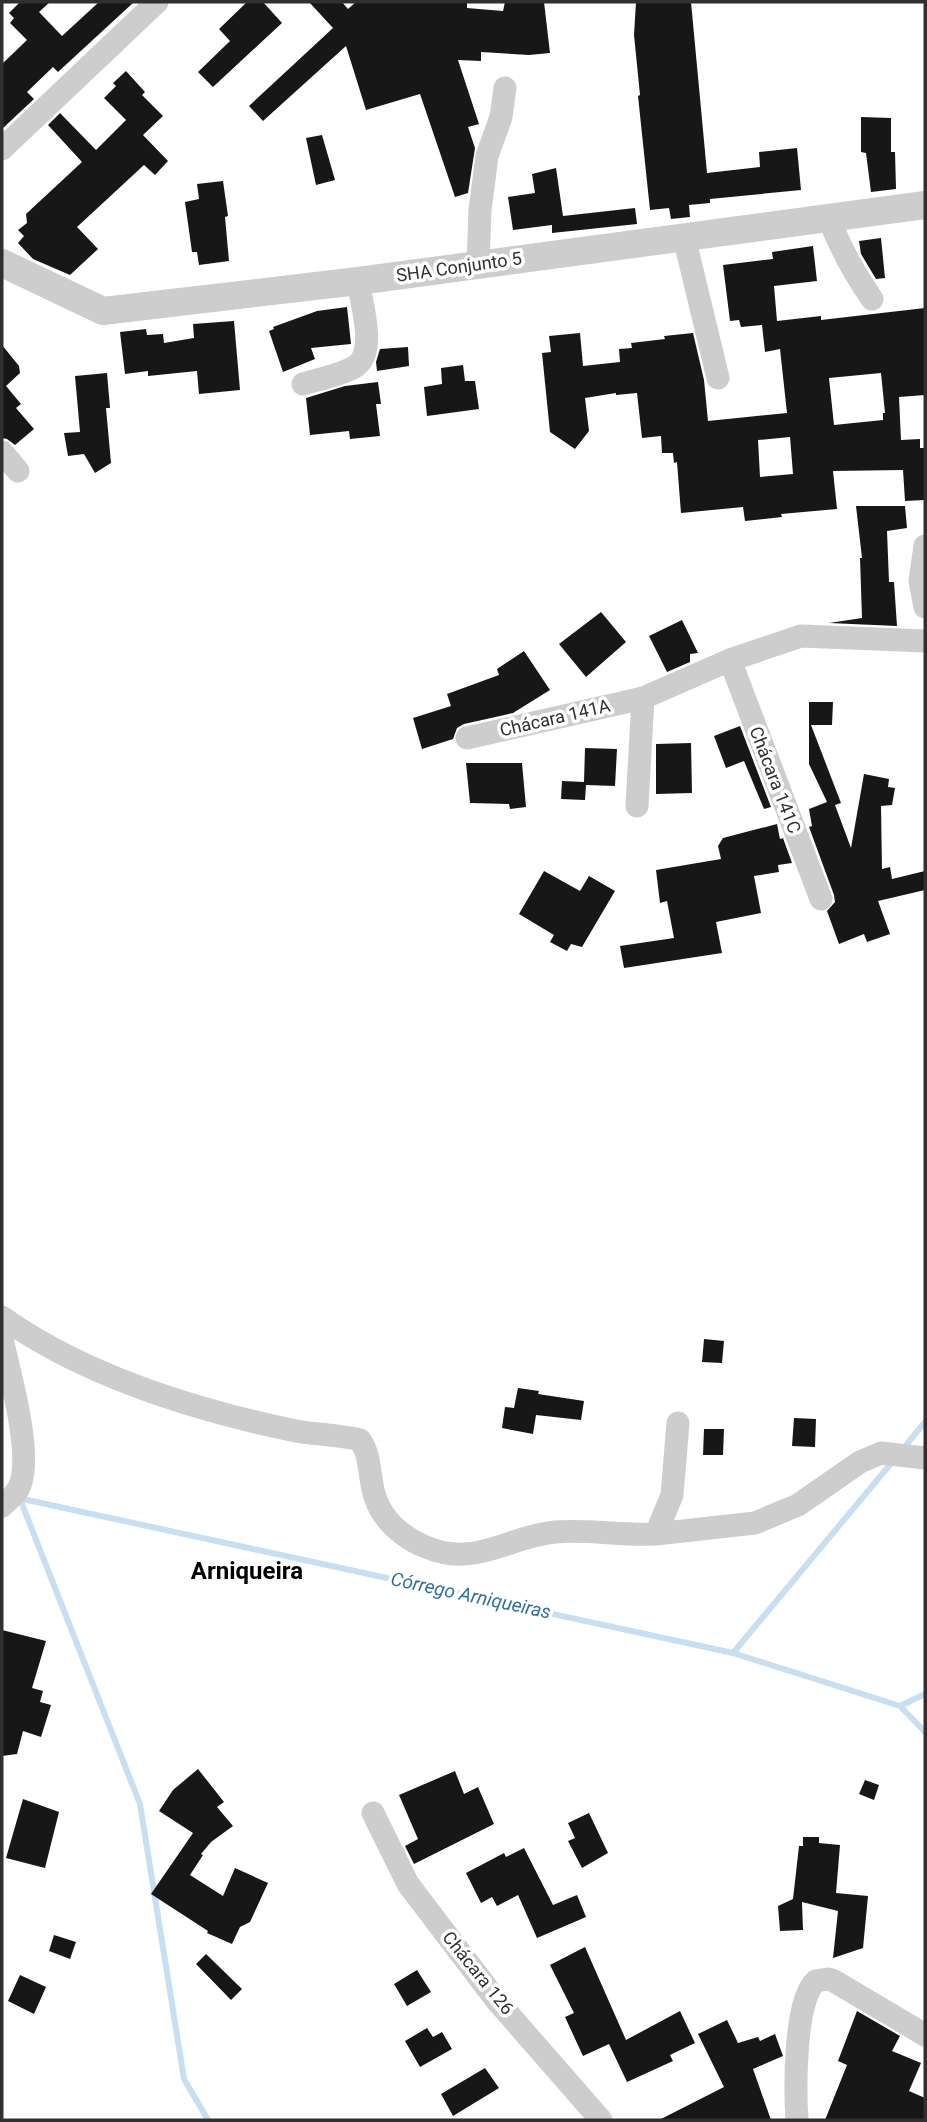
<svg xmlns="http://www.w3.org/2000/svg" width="927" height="2122" viewBox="0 0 927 2122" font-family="Roboto,sans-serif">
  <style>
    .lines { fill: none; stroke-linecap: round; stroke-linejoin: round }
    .stream { stroke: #c7dff0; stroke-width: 6 }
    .building { fill: #171717; fill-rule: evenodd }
    .minor { stroke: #cdcdcd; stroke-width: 23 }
    .tertiary { stroke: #cdcdcd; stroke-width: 28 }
    .labels { text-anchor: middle; stroke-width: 7; stroke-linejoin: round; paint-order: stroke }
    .street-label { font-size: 18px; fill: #303030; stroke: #fff }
    .water-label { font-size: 19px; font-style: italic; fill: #35729b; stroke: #fff }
    .district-label { font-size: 24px; font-weight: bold; fill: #000; stroke: #fff }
  </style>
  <rect width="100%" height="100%" fill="#fff"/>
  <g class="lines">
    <path class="stream" d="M902,1450L925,1422
      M18,1498L733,1653L900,1706L925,1732
      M20,1499L140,1804L184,2079L208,2120
      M733,1653L893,1461
      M900,1706L925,1694"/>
  </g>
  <path class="building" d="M20,2H50L39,12L62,36L99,2H134L58,72L53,67L27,92L34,99L2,129V64L27,40L10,23L14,18L9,13Z
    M247,2H263L282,23L213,87L198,72L230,41L219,29Z
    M309,2H342L348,9L356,2H467V8L503,11L505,2H544L550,53L529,55L481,52V61L458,60L479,124L468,127L475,148L468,193L455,197L420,94L366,110L346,46L263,121L249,106L333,28Z
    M636,2H691L707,173L760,167L759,152L797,148L801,190L710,199V203L689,205L690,217L671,219L669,208L650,210L638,96L640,95L634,35Z
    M126,71L145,92L142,95L163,116L143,135L168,161L155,175L144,165L77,227L98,249L70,275L33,259L18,243L24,236L18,230L27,223L26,214L82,162L48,125L60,113L96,150L126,120L104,98L116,86L113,83Z
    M861,117L891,118V152H895L896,189L871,192L866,153L861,152Z
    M322,135L335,180L316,185L306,138Z
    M556,168L563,216L635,208L637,224L552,233V225L513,230L508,197L535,193L532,174Z
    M223,181L228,216L225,217L229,261L199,265L197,252H192L185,202L199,199L197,184Z
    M881,238L885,278L876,279L861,254L859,241Z
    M813,246L817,281L774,286L777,321L821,316V320L925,308V395L899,397L901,440L920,439V448H925V500L905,501L903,470L833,471L837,509L781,514L782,517L745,521L743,507L681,513L677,462L674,463L673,453H662L661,436L642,438L637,393L616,395V393L585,398L589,431L575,449L550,432L542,353L551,352L549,336L580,333L583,366L620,362L619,349L632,348L631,343L665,339L664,336L693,333L704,380L708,421L787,413L780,349L765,352L762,325L741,327L739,320L730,321L723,265L773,259L772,252ZM881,373L885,413H883V420L834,425L829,378ZM790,437L793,474L760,477L758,440Z
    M347,307L351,344L311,348L315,359L283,372L269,331L274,329L273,327L317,311Z
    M234,321L240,390L199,394L197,371L148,376V371L125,374L120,332L146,329L147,335L163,334L164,343L194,338L193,324Z
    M2,345L19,366L20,373L6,386L21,404L16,408L34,429L15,445L7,439L2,438Z
    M408,347L409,366L377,371L376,362L380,349Z
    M463,365L465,381H475L479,409L427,416L424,387L442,384L441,368Z
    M107,373L110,408H106L111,463L95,473L84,454L68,456L64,433L80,432L75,376Z
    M378,382L381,404H376L380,436L350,439L349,431L310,435L306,398L345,386Z
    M856,506H905L907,528L887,531L889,582H894L897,626L829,623L862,618L860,558H862Z
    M601,612L626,642L586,677L559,644Z
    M682,620L698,653L690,654V662L667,672L649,636Z
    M524,651L550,690L513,713L464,724L457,728L453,739L422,749L413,718L451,706L447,694L499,675L497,669Z
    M809,702H833L832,725H811L841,803L835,805L851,848L864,774L889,779L888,787L895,788L892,805L881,806L882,869L890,867L892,879L925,871V890L878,901L890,934L867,942L864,934L839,944L827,911L835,902L834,895L809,827L812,826L809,809L827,802L809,764Z
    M740,726L771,807L764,809L744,761L726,768L714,736Z
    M691,743L692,793L656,794V744Z
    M585,748L617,749L615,786L586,785L585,800L561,799L562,781L584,782Z
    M466,763H522L526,807L510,809L509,804L470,803Z
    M777,824L780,839L783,838L792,863L778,865L779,872L754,876L761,913L716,922L722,953L624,968L620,946L674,938L667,901L660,903L656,870L721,859L718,846L723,838Z
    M544,871L580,891L589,876L615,891L582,947L571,944L567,951L550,942L554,935L519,914Z
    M704,1339L724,1341L722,1363L702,1362Z
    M518,1388L539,1391L538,1394L584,1401L581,1420L536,1415L533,1434L502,1428L505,1407L514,1408Z
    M794,1418L816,1419L815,1447L792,1446Z
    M704,1429H724L723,1455H703Z
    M2,1630L46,1641L32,1688L43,1691L40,1702L51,1705L41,1737L23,1731L17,1754L2,1756Z
    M198,1769L224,1802L217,1807L233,1826L211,1842L201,1854L203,1855L190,1875L223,1896L235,1868L268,1883L250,1922L240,1927L232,1944L207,1933L208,1931L151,1894L193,1833L159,1811L173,1790Z
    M455,1771L464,1794L478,1787L494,1824L414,1864L405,1846L418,1839L399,1795Z
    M865,1780L879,1785L874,1800L859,1794Z
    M23,1799L59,1812L45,1868L6,1858Z
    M589,1813L608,1853L582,1868L568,1841L575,1838L568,1823Z
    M803,1837H819V1843L840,1845L836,1893L868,1896L863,1948L833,1958L838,1911L802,1902L803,1930L780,1931L778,1906L793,1899L799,1846H803Z
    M524,1848L553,1905L577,1895L586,1917L537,1938L518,1895L497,1906L492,1897L481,1903L466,1873L504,1853L506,1857Z
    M54,1935L76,1942L70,1959L49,1951Z
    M585,1947L626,2040L680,2011L695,2043L670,2055L673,2061L627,2082L609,2044L583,2056L565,2017L574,2013L550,1965Z
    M206,1954L242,1989L231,2000L196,1964Z
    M417,1970L431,1992L407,2006L394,1984Z
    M20,1975L46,1987L34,2014L8,2001Z
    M857,2011L900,2036L892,2051L921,2063L909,2091L925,2098V2120H825L847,2065L838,2061Z
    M727,2020L738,2043L758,2037L760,2041L775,2034L783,2056L753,2069L771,2120H659L724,2087L698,2034Z
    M427,2028L433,2037L442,2032L452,2049L420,2067L405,2041Z
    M485,2068L499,2088L453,2116L441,2094Z"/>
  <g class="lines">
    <path class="minor" d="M2,149L157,2
      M829,218C840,248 854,273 872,299
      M684,237L718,378
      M478,265L480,210L487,156L501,117L505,88
      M303,384C319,379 342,375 356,366C377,351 361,302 358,281
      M2,452L18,471
      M925,546L920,581L925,607
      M730,660L821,899
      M467,738L643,698L730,660L801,636L925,641
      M637,806L643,698
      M2,1317C85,1376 192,1409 291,1430C313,1435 337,1434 360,1440C375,1461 365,1488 384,1515C394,1529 410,1541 426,1547C474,1568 507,1537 555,1532C588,1529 622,1536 656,1534L672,1495L678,1423
      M2,1339C9,1372 36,1463 17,1491C14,1496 7,1501 2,1506
      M656,1534L755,1523L798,1505L860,1462L881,1453L925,1458
      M373,1813L408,1884L497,2001L601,2120
      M797,2120C795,2091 794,1999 816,1981L828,1979L834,1981L925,2035"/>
    <path class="tertiary" d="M2,263L103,311L358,281L925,205"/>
  </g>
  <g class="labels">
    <g class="street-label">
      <text transform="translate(459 267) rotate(-8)" y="6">SHA Conjunto 5</text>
      <text transform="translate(555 718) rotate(-13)" y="6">Chácara 141A</text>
      <text transform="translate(775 780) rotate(69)" y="6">Chácara 141C</text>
      <text transform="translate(478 1973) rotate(51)" y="6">Chácara 126</text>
    </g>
    <g class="water-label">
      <text transform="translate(471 1595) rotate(12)" y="7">Córrego Arniqueiras</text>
    </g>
    <g class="district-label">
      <text x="247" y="1579">Arniqueira</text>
    </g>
  </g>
  <rect width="927" height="2122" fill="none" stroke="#303030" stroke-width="7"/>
</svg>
